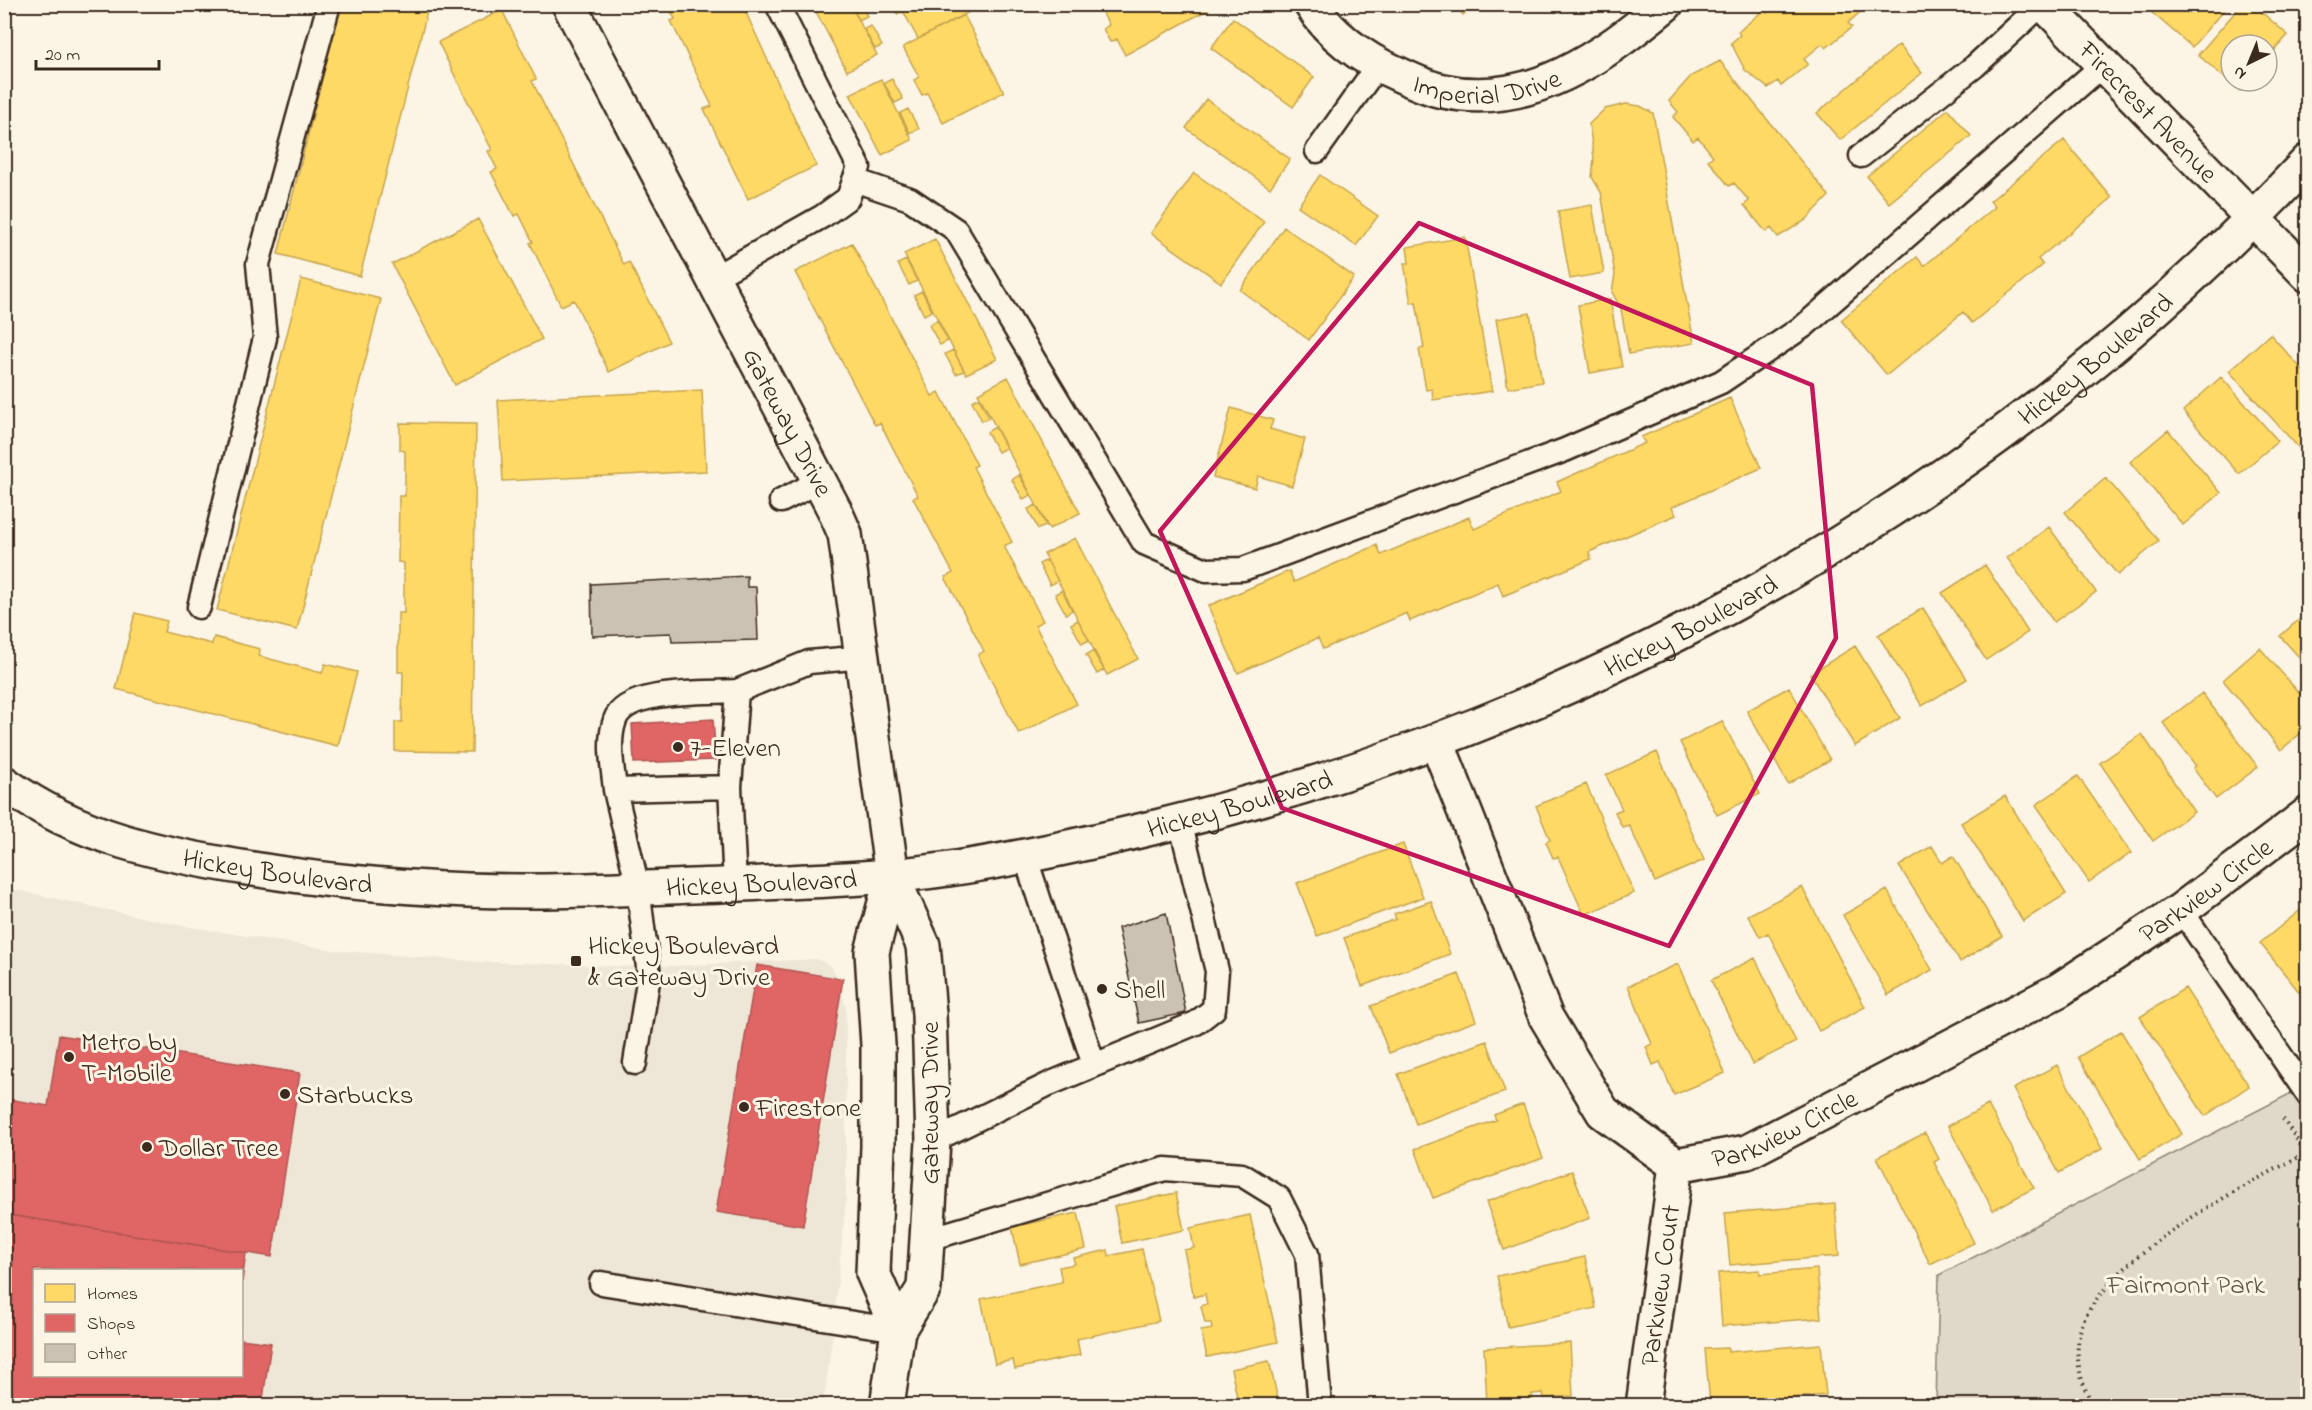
<svg xmlns="http://www.w3.org/2000/svg" width="2312" height="1410" viewBox="0 0 2312 1410" font-family="'Indie Flower',sans-serif">
  <style>
    .built { fill: #eee6d6; fill-rule: evenodd }
    .green { fill: #e0d8c8; stroke: #8e8173; stroke-width: 1.5 }
    .homes { fill: #ffd966; stroke: #c4a450; stroke-width: 1.5 }
    .shops { fill: #e06666; stroke: #ae5450; stroke-width: 1.5 }
    .building { fill: #ccc2b3; stroke: #3b2a1e; stroke-width: 1.5 }
    .lines { fill: none; stroke-linecap: round; stroke-linejoin: round }
    .service-casing { stroke: #3b2a1e; stroke-width: 27 }
    .minor-casing { stroke: #3b2a1e; stroke-width: 38 }
    .tertiary-casing { stroke: #3b2a1e; stroke-width: 38 }
    .secondary-casing { stroke: #3b2a1e; stroke-width: 38 }
    .path { stroke: #3b2a1e; stroke-width: 4; stroke-dasharray: 1.5 4.5; stroke-linecap: butt }
    .service { stroke: #fcf5e5; stroke-width: 22 }
    .minor { stroke: #fcf5e5; stroke-width: 33 }
    .tertiary { stroke: #fcf5e5; stroke-width: 33 }
    .secondary { stroke: #fcf5e5; stroke-width: 33 }
    .marked { fill: none; stroke: #c2185b; stroke-width: 4.5; stroke-linejoin: round }
    .poi-dot { fill: #3b2a1e; stroke: #fcf5e5; stroke-width: 2 }
    .labels { text-anchor: middle; stroke-width: 6; stroke-linejoin: round; paint-order: stroke }
    .street-label { font-size: 27px; fill: #3b2a1e; stroke: #fcf5e5 }
    .poi-label { font-size: 27px; fill: #3b2a1e; stroke: #fcf5e5; text-anchor: start }
    .park-label { font-size: 27px; fill: #645648; stroke: #fcf5e5 }
  </style>
  <rect width="100%" height="100%" fill="#fcf5e5"/>
  <filter id="ink" filterUnits="userSpaceOnUse"><feTurbulence type="fractalNoise" baseFrequency=".0167" numOctaves="2"/><feDisplacementMap in="SourceGraphic" scale="12" xChannelSelector="R" yChannelSelector="G"/><feConvolveMatrix kernelMatrix="1 2 1 2 8 2 1 2 1" color-interpolation-filters="sRGB"/></filter>
  <g filter="url(#ink)">
    <path class="built" d="M11,889L178,925L332,950L483,962L647,967L817,959L831,966L841,985L846,1010V1200L832,1340L823,1405L5,1406L4,905ZM34,1270H242V1376H34Z"/>
    <path class="green" d="M2307,1085V1405L1936,1406L1939,1275Z"/>
    <path class="homes" d="M341,4H429L360,276L278,254Z
      M667,4H742L816,166L748,199L704,109L712,106L671,21L675,19Z
      M812,4H850L877,55L847,71Z
      M851,4H860L867,16L859,20Z
      M892,4H973L975,9L918,39L903,11L897,14Z
      M1098,4H1218L1125,55L1117,39L1110,42L1103,29L1109,25Z
      M1454,4H1475L1463,15Z
      M1777,4H1878L1870,11L1867,6L1848,23L1852,27L1826,48L1822,44L1804,59L1808,64L1781,86L1778,81L1768,88L1745,70L1731,43L1740,35L1738,32L1765,9L1767,13Z
      M2153,4H2229L2192,47L2149,10Z
      M2242,4H2252L2288,35L2267,59V45H2231V81H2248L2240,91L2198,55Z
      M502,10L536,79L532,81L624,265L629,262L669,342L609,372L574,300L561,306L530,243L533,242L519,214L514,216L491,172L497,169L488,151L492,150L438,42Z
      M964,15L1004,92L943,123L927,93L922,95L914,80L919,77L903,47Z
      M1233,18L1314,77L1293,107L1211,48Z
      M871,26L882,46L875,49L864,29Z
      M1899,45L1922,73L1840,140L1817,113Z
      M1720,61L1829,196L1806,220L1778,237L1771,228L1766,232L1744,205L1749,201L1734,183L1729,186L1708,160L1713,156L1698,137L1693,141L1673,117L1678,112L1669,101L1691,76Z
      M881,79L912,140L882,155L850,94Z
      M892,79L903,99L895,103L884,83Z
      M1206,99L1290,159L1270,188L1186,128Z
      M1626,104L1640,106L1653,113L1694,343L1629,354L1621,309L1612,292L1615,274L1601,192L1592,177L1594,158L1589,124L1605,109Z
      M908,109L919,129L910,133L900,113Z
      M1948,109L1971,136L1889,203L1867,176Z
      M2064,140L2112,198L2038,259L2043,265L1972,323L1963,312L1887,375L1841,320L1917,257L1924,266L1995,207L1990,201Z
      M1194,173L1264,222L1221,283L1151,233Z
      M1320,175L1378,216L1356,246L1298,206Z
      M1592,205L1604,273L1570,279L1558,211Z
      M478,219L542,339L455,385L392,264Z
      M1284,227L1354,277L1309,340L1240,290Z
      M1465,237L1492,391L1433,400L1432,389L1426,390L1419,349L1424,348L1416,302L1411,303L1404,263H1409L1407,247Z
      M935,239L997,359L966,374L904,254Z
      M852,243L932,396L939,392L977,465L973,467L1012,542L1004,546L1043,621L1035,625L1077,704L1019,734L978,655L984,651L945,577L953,573L913,498L918,496L880,423L875,425L795,272Z
      M906,260L917,281L909,285L898,264Z
      M301,279L381,299L297,630L217,610Z
      M922,291L932,311L924,315L914,295Z
      M1610,299L1622,367L1590,373L1578,305Z
      M1530,313L1542,382L1508,388L1496,319Z
      M937,320L948,341L940,345L929,325Z
      M2270,334L2308,376V458L2229,371Z
      M953,350L964,371L956,374L945,354Z
      M1008,377L1080,513L1049,529L978,393Z
      M2221,377L2278,441L2239,474L2183,411Z
      M702,390L706,471L503,481L498,400Z
      M979,398L989,418L982,421L972,401Z
      M1730,398L1761,468L1672,507L1676,515L1589,552L1591,559L1503,596L1498,583L1410,621L1407,613L1323,649L1318,638L1238,673L1208,606L1289,571L1294,582L1377,545L1381,555L1469,517L1474,529L1561,491L1557,482L1645,443L1641,437Z
      M1231,408L1273,420L1270,429L1305,439L1292,486L1258,476L1255,488L1213,477Z
      M400,423L476,424L472,752L395,751V722H402L403,672H398V613H404V563L398,562L399,496H405V451L400,450Z
      M995,427L1006,448L998,452L987,432Z
      M2168,430L2221,493L2183,525L2130,462Z
      M1019,475L1031,495L1023,499L1012,480Z
      M2106,478L2159,541L2118,575L2065,512Z
      M1036,505L1046,526L1038,529L1028,509Z
      M2049,527L2096,592L2054,622L2007,558Z
      M1075,538L1138,659L1107,675L1044,554Z
      M1047,560L1058,581L1050,585L1039,564Z
      M1985,565L2028,632L1986,660L1942,593Z
      M1062,590L1072,610L1066,614L1055,594Z
      M1923,608L1967,679L1922,706L1878,635Z
      M2308,612V667L2280,636Z
      M135,613L167,621L164,632L212,644L214,637L260,649L259,656L322,673L325,664L357,672L338,746L116,689Z
      M1078,620L1089,640L1082,644L1071,624Z
      M1855,646L1900,718L1855,746L1810,674Z
      M2260,648L2308,703V727L2281,750L2223,680Z
      M1093,651L1104,670L1097,674L1086,655Z
      M1789,687L1830,760L1788,784L1747,711Z
      M2202,693L2258,767L2216,799L2193,768L2196,766L2163,723Z
      M1722,721L1760,794L1717,815L1680,742Z
      M2142,734L2194,812L2153,841L2100,763Z
      M1657,752L1704,860L1655,882L1629,825L1622,827L1615,812L1622,809L1606,775Z
      M2078,776L2131,853L2089,882L2036,805Z
      M1586,784L1634,893L1584,915L1558,857L1553,858L1546,842L1550,840L1536,806Z
      M2005,796L2066,894L2023,921L1961,823Z
      M1403,844L1423,897L1317,936L1297,883Z
      M1932,846L1942,863L1953,856L2002,936L1960,962L1899,866Z
      M1802,887L1865,1007L1819,1031L1768,933L1760,937L1748,915Z
      M1887,890L1932,970L1888,995L1843,915Z
      M1431,901L1450,954L1362,986L1344,938L1396,919L1394,914Z
      M2303,908L2308,915V1003L2260,943Z
      M1755,958L1796,1042L1752,1064L1711,980Z
      M1678,964L1725,1073L1674,1095L1660,1062L1653,1065L1646,1047L1652,1044L1628,986Z
      M1459,974L1476,1021L1389,1053L1371,1006Z
      M2185,988L2249,1086L2205,1116L2140,1017Z
      M2121,1031L2182,1134L2140,1159L2078,1057Z
      M1487,1041L1505,1092L1416,1124L1398,1074Z
      M2057,1065L2102,1149L2059,1173L2013,1089Z
      M1523,1104L1543,1158L1433,1198L1415,1149L1496,1120L1494,1115Z
      M1988,1105L2034,1188L1993,1210L1948,1126Z
      M1925,1133L1939,1159L1934,1162L1974,1243L1930,1264L1877,1157Z
      M1572,1171L1590,1218L1504,1250L1486,1202Z
      M1176,1193L1184,1230L1122,1243L1114,1206Z
      M1835,1204L1839,1256L1730,1265L1725,1213Z
      M1078,1213L1086,1249L1020,1264L1012,1227Z
      M1250,1215L1278,1342L1207,1357L1201,1331L1212,1329L1211,1323H1205L1201,1306L1207,1304L1205,1294L1194,1297L1184,1250L1194,1248L1190,1228Z
      M1142,1249L1159,1321L1077,1339L1080,1355L1015,1369L1013,1360L995,1364L981,1299L1062,1282L1059,1267L1075,1264L1073,1258L1108,1250L1109,1256Z
      M1585,1257L1596,1308L1508,1327L1497,1276Z
      M1817,1269L1821,1318L1722,1326L1718,1273L1760,1270V1274Z
      M1570,1343L1573,1396L1544,1398L1543,1393L1532,1394L1533,1401L1487,1403L1484,1348Z
      M1821,1344L1826,1395L1710,1404L1705,1349L1728,1348V1352Z
      M1269,1361L1279,1404L1239,1406L1231,1369Z"/>
    <path class="shops" d="M713,719L716,760L634,763L632,724Z
      M757,965L843,979L803,1226L716,1212Z
      M59,1035L300,1073L272,1257L4,1214V1128L9,1099L48,1106Z
      M4,1214L246,1253L242,1282V1270H34V1376H242V1339L271,1343L262,1406H4Z"/>
    <path class="building" d="M747,576V587H756L758,640L672,642L671,633L592,636L591,584Z
      M1166,913L1186,1013L1139,1023L1118,928Z"/>
    <g class="lines">
      <defs>
        <path id="service" d="M1317,151L1378,65
          M1861,156L1975,66L2042,4
          M854,180L910,199L956,230L1144,543L1206,570L1243,569L1565,450L1721,382L1804,326L2102,66
          M713,278L823,216L848,198L859,167L777,4
          M781,501L820,481
          M199,607L265,338L258,264L329,4
          M730,787L737,691L809,662L864,657
          M615,790C613,768 607,742 615,720C626,688 708,693 737,691
          M1025,856L1094,1065
          M2181,910L2308,1095
          M635,1063L649,975L638,888L615,790L730,787L735,884
          M933,1141L1049,1084L1196,1023L1214,1009L1217,971L1180,821
          M929,1239L1165,1169L1242,1175L1279,1198L1307,1254L1320,1406
          M601,1283L898,1330"/>
        <g id="minor">
          <path id="s1" d="M569,4L834,509L845,534L892,876"/>
          <path id="s2" d="M1311,4C1330,35 1363,59 1396,73C1411,80 1427,88 1443,91C1530,110 1603,56 1666,4"/>
          <path id="s3" d="M2044,4L2308,275"/>
          <path id="s4" d="M1437,742L1546,1017L1603,1112L1676,1165L1747,1152L2059,990L2181,910L2308,814"/>
          <path id="s5" d="M1643,1406L1676,1165"/>
        </g>
        <path id="tertiary" d="M892,876L872,952L878,1045V1146L873,1273L898,1330
          M887,1406L898,1330L924,1288L933,1141L929,1014L923,945L892,876"/>
        <g id="secondary">
          <path id="s6" d="M4,783C79,838 163,855 253,869C324,881 395,887 468,890C552,893 636,888 721,885C797,881 874,880 949,869C1020,859 1090,843 1160,826C1596,720 2002,489 2308,161"/>
        </g>
      </defs>
      <use href="#service" class="service-casing"/>
      <use href="#minor" class="minor-casing"/>
      <use href="#tertiary" class="tertiary-casing"/>
      <use href="#secondary" class="secondary-casing"/>
      <path class="path" d="M2283,1119L2308,1156
        M2094,1406C2077,1379 2071,1343 2087,1314C2128,1244 2237,1190 2308,1152"/>
      <use href="#service" class="service"/>
      <use href="#minor" class="minor"/>
      <use href="#tertiary" class="tertiary"/>
      <use href="#secondary" class="secondary"/>
    </g>
  </g>
  <path class="marked" d="M1419,223L1812,385L1836,638L1669,946L1282,808L1160,531Z"/>
  <g class="poi-dot">
    <circle cx="678" cy="747" r="6"/>
    <rect x="570" y="955" width="12" height="12" rx="3"/>
    <circle cx="1102" cy="989" r="6"/>
    <circle cx="69" cy="1057" r="6"/>
    <circle cx="285" cy="1094" r="6"/>
    <circle cx="744" cy="1107" r="6"/>
    <circle cx="147" cy="1147" r="6"/>
  </g>
  <g class="labels">
    <g class="street-label">
      <text dy="9" stroke="none"><textPath href="#s2" startOffset="206">Imperial Drive</textPath></text>
      <text dy="9" stroke="none"><textPath href="#s3" startOffset="150">Firecrest Avenue</textPath></text>
      <text dy="9" stroke="none"><textPath href="#s6" startOffset="2234">Hickey Boulevard</textPath></text>
      <text dy="9" stroke="none"><textPath href="#s1" startOffset="472">Gateway Drive</textPath></text>
      <text dy="9" stroke="none"><textPath href="#s6" startOffset="1748">Hickey Boulevard</textPath></text>
      <text dy="9" stroke="none"><textPath href="#s6" startOffset="1262">Hickey Boulevard</textPath></text>
      <text dy="9" stroke="none"><textPath href="#s6" startOffset="291">Hickey Boulevard</textPath></text>
      <text dy="9" stroke="none"><textPath href="#s6" startOffset="776">Hickey Boulevard</textPath></text>
      <text dy="9" stroke="none"><textPath href="#s4" startOffset="1098">Parkview Circle</textPath></text>
      <text transform="translate(929 1103) rotate(-90)" y="9">Gateway Drive</text>
      <text dy="9" stroke="none"><textPath href="#s4" startOffset="612">Parkview Circle</textPath></text>
      <text dy="9" stroke="none"><textPath href="#s5" startOffset="122">Parkview Court</textPath></text>
    </g>
    <g class="poi-label">
      <text x="690" y="756">7-Eleven</text>
      <text x="588" y="954">Hickey Boulevard<tspan x="588" dy="31">&amp; Gateway Drive</tspan></text>
      <text x="1114" y="998">Shell</text>
      <text x="81" y="1050">Metro by<tspan x="81" dy="31">T-Mobile</tspan></text>
      <text x="297" y="1103">Starbucks</text>
      <text x="756" y="1116">Firestone</text>
      <text x="159" y="1156">Dollar Tree</text>
    </g>
    <g class="park-label">
      <text x="2186" y="1293">Fairmont Park</text>
    </g>
  </g>
  <rect width="2312" height="1410" fill="none" stroke="#fcf5e5" stroke-width="24"/>
  <rect x="12" y="12" width="2288" height="1386" fill="none" stroke="#3b2a1e" stroke-width="2" filter="url(#ink)"/>
  <rect x="33" y="1269" width="210" height="108" fill="#fcf5e5" stroke="#afa495" stroke-width="1.5"/>
  <rect x="45" y="1284" width="30" height="18" fill="#ffd966" stroke="#afa495" stroke-width="1.5"/>
  <text x="87" y="1299" font-size="18" fill="#3b2a1e">Homes</text>
  <rect x="45" y="1314" width="30" height="18" fill="#e06666" stroke="#afa495" stroke-width="1.5"/>
  <text x="87" y="1329" font-size="18" fill="#3b2a1e">Shops</text>
  <rect x="45" y="1344" width="30" height="18" fill="#ccc2b3" stroke="#afa495" stroke-width="1.5"/>
  <text x="87" y="1359" font-size="18" fill="#3b2a1e">Other</text>
  <g transform="translate(2249 63) rotate(223)"><circle r="28" fill="#fcf5e5" stroke="#afa495" stroke-width="1.5"/>
  <path d="M0-4.5L10 22L0 15L-10 22Z" fill="#3b2a1e"/>
  <text y="-9" font-size="16" font-weight="bold" text-anchor="middle" fill="#3b2a1e">N</text>
  </g>
  <path d="M36 60v9h123v-9" fill="none" stroke="#3b2a1e" stroke-width="3"/>
  <text x="45" y="60" font-size="18" fill="#3b2a1e" stroke="#fcf5e5" stroke-width="4.5" paint-order="stroke">20 m</text>
</svg>
